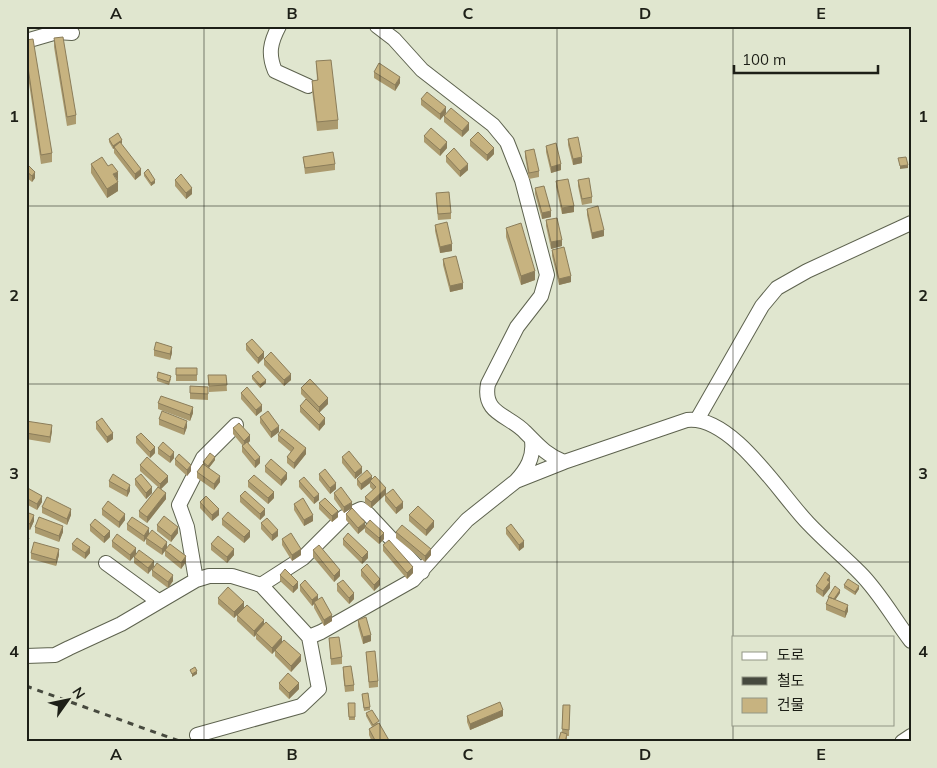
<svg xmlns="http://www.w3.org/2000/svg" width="937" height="768" viewBox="0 0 937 768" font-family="Mulish,'Noto Sans KR',sans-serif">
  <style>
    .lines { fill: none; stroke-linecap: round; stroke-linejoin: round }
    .minor-casing { stroke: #5e634f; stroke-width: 16 }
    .minor { stroke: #fff; stroke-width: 14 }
    .rail { stroke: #46493e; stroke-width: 3; stroke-dasharray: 6 6; stroke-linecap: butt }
    .wall { fill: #ab9a6e }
    .shaded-wall { fill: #8b7d5a }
    .building { fill: #c7b380; stroke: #8b7d5a }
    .grid { fill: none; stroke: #1d1f17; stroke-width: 1; stroke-opacity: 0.55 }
    .neatline { fill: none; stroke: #1d1f17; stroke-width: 2 }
    .grid-label { font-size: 16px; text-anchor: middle; font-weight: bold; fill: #1d1f17 }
  </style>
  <rect width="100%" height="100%" fill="#e0e6cf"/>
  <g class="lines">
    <defs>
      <path id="minor" d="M279,26C270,43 268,54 275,71L308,86
        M377,26L394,39L422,70L493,125L507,142L522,180L547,275L541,296L517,327L488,384C482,414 509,415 525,432C538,445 546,455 564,462L687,420C732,415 780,494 808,523C825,541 843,556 860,573C880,593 894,619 911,641
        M26,41L57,32L72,33
        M698,418L762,306L777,288L807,271L911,223
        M516,481C527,469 534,457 532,441
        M106,563L158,601
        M196,580L187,527L179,505L203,458L236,425
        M261,585L303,558L344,517L361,509L368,514L422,572
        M309,637L321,632L413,580L467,520L516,481L564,462
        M26,656L55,655L69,648L121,624L196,580L209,576H232L261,585L309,637L319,689L301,706L197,735
        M902,742L911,736"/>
    </defs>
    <use href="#minor" class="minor-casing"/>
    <use href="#minor" class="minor"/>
    <path class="rail" d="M26,686L182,742"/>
  </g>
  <path class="wall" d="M54,38L76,115V124L67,126L54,47Z
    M26,40L52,153V162L41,164L26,63Z
    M316,61L338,120V129L317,131L312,90V81L317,80Z
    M374,72L400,83L395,91L374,78Z
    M421,99L446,113L440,120L421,105Z
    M444,116L469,130L462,137L444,122Z
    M424,136L447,148L440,156L424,142Z
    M109,139L122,143L121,144L141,175L135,180L114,153V148L113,149L109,142Z
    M568,139L582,163L573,165L568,145Z
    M470,140L494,154L487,161L470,146Z
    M546,146L561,170L551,173L546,152Z
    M525,151L539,171V177L529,179L525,157Z
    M446,156L468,170L460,177L446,162Z
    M303,157L335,164V170L305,174Z
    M26,163L35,178L32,182L26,177Z
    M91,164L118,181V191L107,198L91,173Z
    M144,173L155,183L151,186L144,176Z
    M175,180L192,194L186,199L175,186Z
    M578,180L592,197V203L582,205L578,186Z
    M556,181L574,212L562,214L556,187Z
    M535,188L551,217L542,219L535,194Z
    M436,199L451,213V219L438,220Z
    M587,209L604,236L592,239L587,215Z
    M546,220L562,246L551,249L546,226Z
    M435,225L452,251L440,253L435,231Z
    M506,228L535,280L521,285L506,237Z
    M552,250L571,282L559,285L552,256Z
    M443,259L463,289L450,292L443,265Z
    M246,344L264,352L258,364L246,350Z
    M154,350L172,353L170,360L154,356Z
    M264,359L291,380L284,386L264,365Z
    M176,368H197V381H176Z
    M208,375H226L227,391L209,392Z
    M252,376L266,383L260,388L252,379Z
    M157,378L171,379L169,385L157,381Z
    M190,386L208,387V400L190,399Z
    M301,388L328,404L319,412L325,424L319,431L300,412V406L309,402L301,394Z
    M241,393L262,411L256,416L241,399Z
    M158,403L193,413L190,421L158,409Z
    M260,417L279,432L271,438L260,423Z
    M159,419L187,427L184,435L159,425Z
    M26,421L52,431L50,443L26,439Z
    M96,422L113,439L107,443L96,429Z
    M233,428L250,441L248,443L260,463L255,468L242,452V446H243L233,434Z
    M278,435L306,454L294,469L287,463V457L291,452L278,441Z
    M136,437L155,453L150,458L136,443Z
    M158,448L174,458L170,463L158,454Z
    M342,457L362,473L355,479L342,463Z
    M175,459L191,471L187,476L175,465Z
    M215,460L209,468L220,482L214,490L197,478V472L203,464V462Z
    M140,465L168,482L161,489L166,499L147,523L139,517V511L158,487L140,471Z
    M265,466L287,479L281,486L265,472Z
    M319,474L336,489L330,494L319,480Z
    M135,479L152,493L146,499L135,485Z
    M357,479H372L386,494L371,508L365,503V497L373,490L370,487V483L361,490L357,485Z
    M109,481L130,491L127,497L109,487Z
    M248,481L274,498L268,504L248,487Z
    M299,481L319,500L314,504L299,487Z
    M26,487L42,502L37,510L26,504Z
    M334,493L352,508L344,513L334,499Z
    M385,495L403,508L396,514L385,501Z
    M240,496L265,515L260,520L240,502Z
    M200,502L219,515L212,521L200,508Z
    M319,503L338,517L332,522L319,509Z
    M294,504L313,521L304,526L294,510Z
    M42,507L71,515L67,525L42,513Z
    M102,509L125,520L119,528L102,515Z
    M26,512L34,521L30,530L26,528Z
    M346,514L365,528L358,534L346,520Z
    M409,515L434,527L426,536L409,521Z
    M222,519L250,537L244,543L222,525Z
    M261,523L278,536L272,541L261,529Z
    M127,524L149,534L186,562L181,569L165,556V551L162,555L146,544V538L144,542L127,530Z
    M90,525L110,537L104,543L90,531Z
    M157,525L178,533L171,542L157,531Z
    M365,526L384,539L379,544L365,532Z
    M35,527L63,532L59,542L35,533Z
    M506,528L524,547L519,551L506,534Z
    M396,532L431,555L425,562L396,538Z
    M282,539L301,555L292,561L282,545Z
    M343,539L368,558L362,564L343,545Z
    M112,541L136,554L130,561L112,547Z
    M72,544L90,553L85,559L72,550Z
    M211,544L234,555L227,563L211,550Z
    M383,545L413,573L407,579L383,551Z
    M313,550L340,576L334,582L313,557Z
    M31,553L59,555L56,566L31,559Z
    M134,557L154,561L148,574L134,563Z
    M152,570L173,581L168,588L152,576Z
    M361,570L380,585L374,591L361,576Z
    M280,575L298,588L293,593L280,581Z
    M830,576V588L823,597L816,592V586Z
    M337,584L354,599L349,604L337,591Z
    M300,585L318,599L332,621L324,626L314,608V604L312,606L300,591Z
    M844,585L859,589L855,595L844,588Z
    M840,593L835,600L848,611L845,618L826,610V604Z
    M218,598L244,608L234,618L218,604Z
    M237,615L264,624L301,661L291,672L275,656V651L272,654L256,639V635L254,637L237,621Z
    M358,620L371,641L363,644L358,626Z
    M329,638L342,657V664L331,665Z
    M366,652L378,681V687L369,688Z
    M343,667L354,685V691L345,692L343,674Z
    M279,683L299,689L289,699L279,689Z
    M362,694L370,707V710L364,711Z
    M348,703H355V720H349Z
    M563,705H570L569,736H567V742H558L562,733Z
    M366,713L379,724L390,742H372L369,735V729L372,727L366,716Z
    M467,716H503L470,730L467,722Z"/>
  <path class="shaded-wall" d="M400,77V83L395,91V85Z
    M446,107V113L440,120V114Z
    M469,123V130L462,137V131Z
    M122,140V143L113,149V146Z
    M447,142V148L440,156V150Z
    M494,148V154L487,161V155Z
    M582,157V163L573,165V159Z
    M468,164V170L460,177V171Z
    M561,164V170L551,173V167Z
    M908,165V168L900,169V166Z
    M141,169V175L135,180V174Z
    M35,172V178L32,182V176Z
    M118,172V181L113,174Z
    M155,180V183L151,186V183Z
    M118,182V191L107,198V189Z
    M192,188V194L186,199V193Z
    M574,206V212L562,214V208Z
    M551,211V217L542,219V213Z
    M604,230V236L592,239V233Z
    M562,240V246L551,249V242Z
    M452,244V251L440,253V247Z
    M535,271V280L521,285V276Z
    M571,276V282L559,285V279Z
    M463,283V289L450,292V286Z
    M172,347V353L170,360V354Z
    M264,352V358L258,364V358Z
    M291,374V380L284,386V380Z
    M266,380V383L260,388V385Z
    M328,398V404L319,413V407Z
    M262,405V411L256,416V410Z
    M193,407V413L190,421V415Z
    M325,418V424L319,431V425Z
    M187,421V427L184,435V429Z
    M52,425V431L50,443V437Z
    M279,426V432L271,438V432Z
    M113,433V439L107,443V437Z
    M250,435V441L244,447V441Z
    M155,447V453L150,458V452Z
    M306,448V454L294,469V463Z
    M174,452V458L170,463V457Z
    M215,457V460L208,469V466Z
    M260,457V463L255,468V461Z
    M191,465V471L187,476V470Z
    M362,467V473L355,479V473Z
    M287,473V479L281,486V480Z
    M168,476V482L160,490V484Z
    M220,476V482L214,490V484Z
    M372,476V482L370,481V483L361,490V484Z
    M336,483V489L330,494V488Z
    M130,485V491L127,497V491Z
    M152,487V493L146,499V493Z
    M386,488V494L371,508V502Z
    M274,492V498L268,504V498Z
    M166,493V499L147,523V517Z
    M319,494V500L314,504V498Z
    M42,496V502L37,510V504Z
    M352,502V508L344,513V507Z
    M403,502V508L396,514V508Z
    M71,509V515L67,525V519Z
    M219,509V515L212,521V515Z
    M265,509V515L260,520V514Z
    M338,511V517L332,522V516Z
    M125,514V520L119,528V522Z
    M34,515V521L30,530V524Z
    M313,515V521L304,526V520Z
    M434,521V527L426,536V530Z
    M365,522V528L358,534V528Z
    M63,526V532L59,542V536Z
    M178,527V533L171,542V536Z
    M149,528V534L144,542V536Z
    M278,530V536L272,541V535Z
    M110,531V537L104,543V537Z
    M250,531V537L244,543V537Z
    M384,533V539L379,544V538Z
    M29,538V545L26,551V545Z
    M524,541V547L519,551V545Z
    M167,542V548L162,555V549Z
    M90,547V553L85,559V553Z
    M136,548V554L130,561V555Z
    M59,549V555L56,566V560Z
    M234,549V555L227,563V557Z
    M301,549V555L292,561V555Z
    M431,549V555L425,562V556Z
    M368,552V558L362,564V558Z
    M186,556V562L181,569V563Z
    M154,561V567L148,574V568Z
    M413,567V573L407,579V573Z
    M340,570V576L334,582V576Z
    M173,575V581L168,588V582Z
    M830,576V588L823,597V591L827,580Z
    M380,579V585L374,591V585Z
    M298,582V588L293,593V587Z
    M859,586V589L855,595V592Z
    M840,590V593L833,603V600Z
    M354,593V599L349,604V598Z
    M318,595V601L314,602V604L312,606V600Z
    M244,602V608L234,618V612Z
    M848,605V611L845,618V612Z
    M332,615V621L324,626V620Z
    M264,620V626L256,633V635L254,637V631Z
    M371,635V641L363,644V637Z
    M282,637V643L272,654V648Z
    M301,655V661L291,672V666Z
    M197,671V674L192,677V674Z
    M299,683V689L289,699V693Z
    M503,710V716L470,730V724Z"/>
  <path class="building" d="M63,37L76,115L67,117L54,38Z
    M33,39L52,153L41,155L26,54V40Z
    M331,60L338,120L317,122L312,81L318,80L316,61Z
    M379,63L400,77L395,85L374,72Z
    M427,92L446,107L440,114L421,99Z
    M451,108L469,123L462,131L444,116Z
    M431,128L447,142L440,150L424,136Z
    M478,132L494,148L487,155L470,140Z
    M118,133L122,140L113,146L109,139Z
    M578,137L582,157L573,159L568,139Z
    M120,142L141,169L135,174L114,147Z
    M556,143L561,164L551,167L546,146Z
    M454,148L468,164L460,171L446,156Z
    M534,149L539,171L529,173L525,151Z
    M333,152L335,164L305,168L303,157Z
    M102,157L108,166L112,164L118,172L113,174L118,182L107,189L91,164Z
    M906,157L908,165L900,166L898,158Z
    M26,163L35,172L32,176L26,171Z
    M148,169L155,180L151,183L144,173Z
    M181,174L192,188L186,193L175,180Z
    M589,178L592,197L582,199L578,180Z
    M568,179L574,206L562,208L556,181Z
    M544,186L551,211L542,213L535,188Z
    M449,192L451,213L438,214L436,193Z
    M598,206L604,230L592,233L587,209Z
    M557,218L562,240L551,242L546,220Z
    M447,222L452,244L440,247L435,225Z
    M521,223L535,271L521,276L506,228Z
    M564,247L571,276L559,279L552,250Z
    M456,256L463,283L450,286L443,259Z
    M252,339L264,352L258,358L246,344Z
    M156,342L172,347L170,354L154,350Z
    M271,352L291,374L284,380L264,359Z
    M176,368H197V375H176Z
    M258,371L266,380L260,385L252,376Z
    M158,372L171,376L169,382L157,378Z
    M208,375H226L227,385L209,386Z
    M310,379L328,398L319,407L301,388Z
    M190,386L208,387V394L190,393Z
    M247,387L262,405L256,410L241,393Z
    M161,396L193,407L190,415L158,403Z
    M306,399L325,418L319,425L300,406Z
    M162,411L187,421L184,429L159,419Z
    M268,411L279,426L271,432L260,417Z
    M102,418L113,433L107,437L96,422Z
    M26,421L52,425L50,437L26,433Z
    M239,423L250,435L244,441L233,428Z
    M282,429L306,448L294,463L287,457L294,448L278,435Z
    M141,433L155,447L150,452L136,437Z
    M163,442L174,452L170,457L158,448Z
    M247,442L260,457L255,461L242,446Z
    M349,451L362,467L355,473L342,457Z
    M210,453L215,457L208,466L203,462Z
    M179,454L191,465L187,470L175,459Z
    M147,457L168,476L160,484L140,465Z
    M271,459L287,473L281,480L265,466Z
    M203,464L220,476L214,484L197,472Z
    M325,469L336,483L330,488L319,474Z
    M367,470L372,476L361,484L357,479Z
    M113,474L130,485L127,491L109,481Z
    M141,474L152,487L146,493L135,479Z
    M254,475L274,492L268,498L248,481Z
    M375,476L386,488L371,502L365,497L376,487L370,481Z
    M304,477L319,494L314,498L299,481Z
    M26,487L42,496L37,504L26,498Z
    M158,487L166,493L147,517L139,511Z
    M341,487L352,502L344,507L334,493Z
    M393,489L403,502L396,508L385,495Z
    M245,491L265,509L260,514L240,496Z
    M206,496L219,509L212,515L200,502Z
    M47,497L71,509L67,519L42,507Z
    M303,498L313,515L304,520L294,504Z
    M325,498L338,511L332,516L319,503Z
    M108,501L125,514L119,522L102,509Z
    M418,506L434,521L426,530L409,515Z
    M352,508L365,522L358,528L346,514Z
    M26,512L34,515L30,524L26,522Z
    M228,512L250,531L244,537L222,519Z
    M164,516L178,527L171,536L157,525Z
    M39,517L63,526L59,536L35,527Z
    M132,517L149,528L144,536L127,524Z
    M267,518L278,530L272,535L261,523Z
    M95,519L110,531L104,537L90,525Z
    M370,520L384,533L379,538L365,526Z
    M511,524L524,541L519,545L506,528Z
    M402,525L431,549L425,556L396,532Z
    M152,530L167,542L162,549L146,538Z
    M291,533L301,549L292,555L282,539Z
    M348,533L368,552L362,558L343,539Z
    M117,534L136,548L130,555L112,541Z
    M218,536L234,549L227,557L211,544Z
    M26,538H29L26,545Z
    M77,538L90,547L85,553L72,544Z
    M389,540L413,567L407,573L383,545Z
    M34,542L59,549L56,560L31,553Z
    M170,544L186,556L181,563L165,550Z
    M319,545L340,570L334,576L313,550Z
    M139,550L154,561L148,568L134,557Z
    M157,563L173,575L168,582L152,570Z
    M367,564L380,579L374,585L361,570Z
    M285,569L298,582L293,587L280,575Z
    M825,572L830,576L827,580L830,582L823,591L816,586Z
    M848,579L859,586L855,592L844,585Z
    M305,580L318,595L312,600L300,585Z
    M343,580L354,593L349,598L337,584Z
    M835,586L840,590L834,599L828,597Z
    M228,587L244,602L234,612L218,598Z
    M322,597L332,615L324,620L314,602Z
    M829,597L848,605L845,612L826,604Z
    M247,605L264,620L254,631L237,615Z
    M366,617L371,635L363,637L358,620Z
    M266,622L282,637L272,648L256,633Z
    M339,637L342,657L331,659L329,638Z
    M284,640L301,655L291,666L275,650Z
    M375,651L378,681L369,682L366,652Z
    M351,666L354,685L345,686L343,667Z
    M195,667L197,671L192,674L190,670Z
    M288,673L299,683L289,693L279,683Z
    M368,693L370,707L364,708L362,694Z
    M500,702L503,710L470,724L467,716Z
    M348,703H355V717H349Z
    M563,705H570L569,730L562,729Z
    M372,710L379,721L373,725L366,713Z
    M379,723L390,742H376L369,729Z
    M561,732L567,734L565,742H558Z"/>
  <path class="grid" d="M204,26V742M380,26V742M557,26V742M733,26V742M26,206H911M26,384H911M26,562H911"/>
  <rect width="937" height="768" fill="none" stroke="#e0e6cf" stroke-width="55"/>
  <rect x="732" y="636" width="162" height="90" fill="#e0e6cf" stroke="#929685"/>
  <rect x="742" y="652" width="25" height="8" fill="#ffffff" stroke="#929685"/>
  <text x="777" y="660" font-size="15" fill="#1d1f17">도로</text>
  <rect x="742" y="677" width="25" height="8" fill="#46493e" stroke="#929685"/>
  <text x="777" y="686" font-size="15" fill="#1d1f17">철도</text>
  <rect x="742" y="698" width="25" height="15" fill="#c7b380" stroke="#929685"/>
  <text x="777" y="710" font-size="15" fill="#1d1f17">건물</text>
  <g transform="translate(68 700) rotate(57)" stroke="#e0e6cf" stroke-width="4" paint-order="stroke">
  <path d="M0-4L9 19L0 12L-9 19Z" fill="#1d1f17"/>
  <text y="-8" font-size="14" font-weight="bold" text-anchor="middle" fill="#1d1f17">N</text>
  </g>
  <path d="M734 65v8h144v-8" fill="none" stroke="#1d1f17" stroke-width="2.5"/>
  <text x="742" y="65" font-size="15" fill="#1d1f17" stroke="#e0e6cf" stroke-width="4" paint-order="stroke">100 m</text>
  <rect x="28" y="28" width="882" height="712" class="neatline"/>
  <g class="grid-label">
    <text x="116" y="19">A</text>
    <text x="292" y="19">B</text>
    <text x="468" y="19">C</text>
    <text x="645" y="19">D</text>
    <text x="821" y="19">E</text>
    <text x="14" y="122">1</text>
    <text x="923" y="122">1</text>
    <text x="14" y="301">2</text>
    <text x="923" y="301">2</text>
    <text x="14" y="479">3</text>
    <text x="923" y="479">3</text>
    <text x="14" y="657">4</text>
    <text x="923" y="657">4</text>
    <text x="116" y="760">A</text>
    <text x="292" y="760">B</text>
    <text x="468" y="760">C</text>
    <text x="645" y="760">D</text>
    <text x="821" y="760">E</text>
  </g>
</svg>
